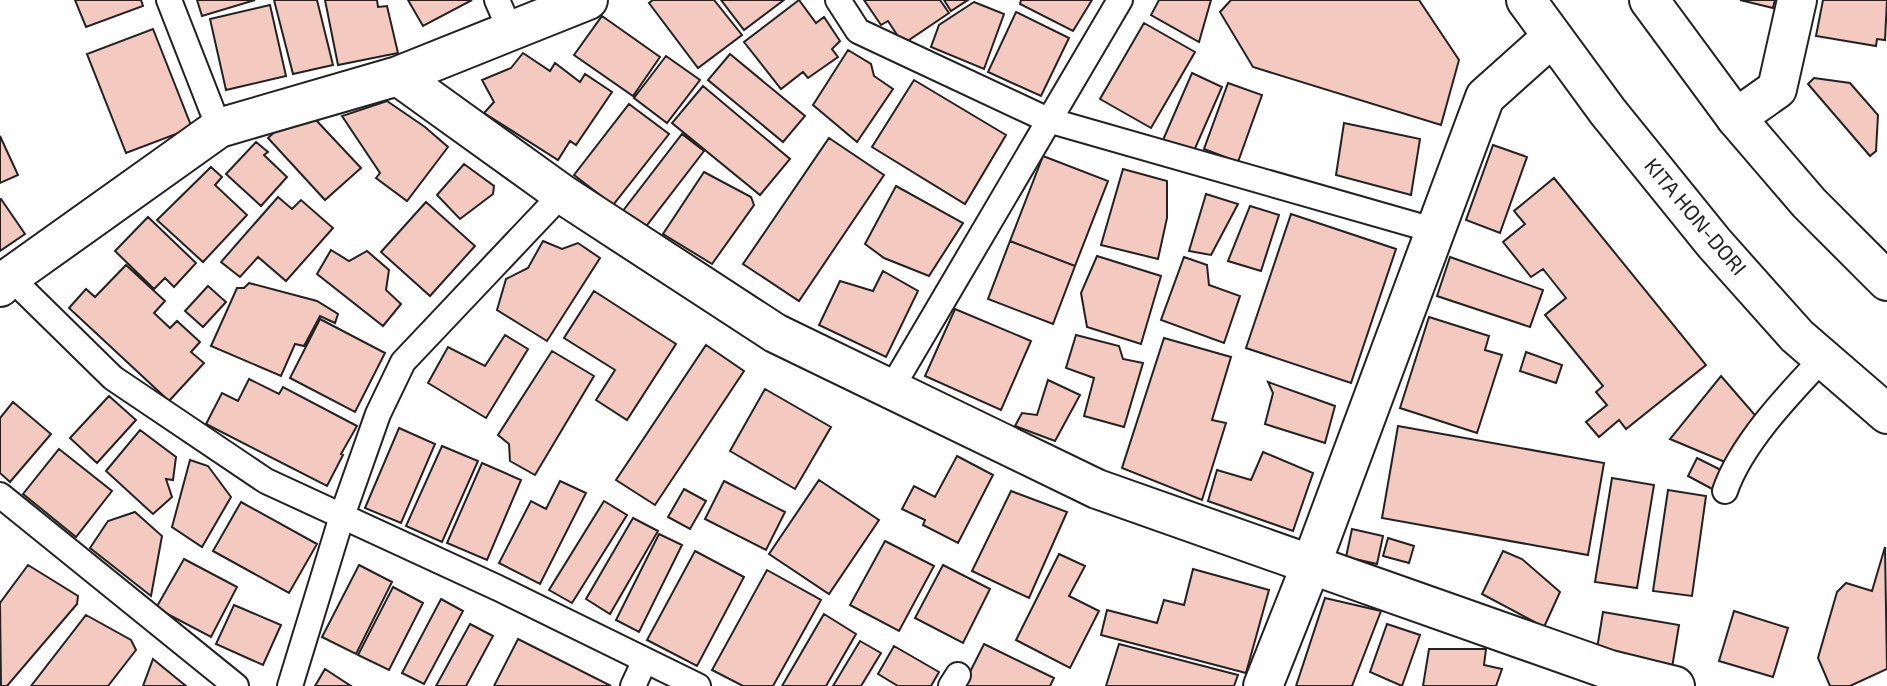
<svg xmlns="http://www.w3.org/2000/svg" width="1887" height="686" viewBox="0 0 1887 686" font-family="'Exo 2',sans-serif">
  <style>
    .building { fill: #f3c9c0; stroke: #222; stroke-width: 2 }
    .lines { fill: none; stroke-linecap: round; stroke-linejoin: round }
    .service-casing { stroke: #222; stroke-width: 28 }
    .minor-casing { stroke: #222; stroke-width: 42 }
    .trunk-casing { stroke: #222; stroke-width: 42 }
    .service { stroke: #fff; stroke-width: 24 }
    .minor { stroke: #fff; stroke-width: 38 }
    .trunk { stroke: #fff; stroke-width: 38 }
    .labels { text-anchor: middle; stroke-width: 5; stroke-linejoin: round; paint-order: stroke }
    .street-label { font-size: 21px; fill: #222; stroke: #fff }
  </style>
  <rect width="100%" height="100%" fill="#fff"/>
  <path class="building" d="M75,0H141L143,6L86,27Z
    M197,0H255L202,16Z
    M274,0H317L333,65L293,74Z
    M325,0H377L378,7L387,6L398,53L338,65Z
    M408,0H472L423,26Z
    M653,0H714L742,35L698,68L649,3Z
    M721,0H784L744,30Z
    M799,0L816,23L824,17L840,41L832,49L838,57L808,78L803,72L781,89L744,42Z
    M864,0H940L949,13L903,44L888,21L881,25Z
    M944,0H968L951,11Z
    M1021,0H1092L1073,31L1020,4Z
    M1159,0H1211L1199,42L1151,15Z
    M1231,0H1419L1459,60L1441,125L1253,67L1220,12Z
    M1740,0H1775L1773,8Z
    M1823,0H1887L1885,40L1877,39L1876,46L1816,36Z
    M974,2L1004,14L984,69L931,47L939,25Z
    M270,5L286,76L226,90L210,19Z
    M1016,12L1069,38L1041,96L988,72Z
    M602,16L660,57L633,96L574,55Z
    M1144,23L1195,52L1151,128L1100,99Z
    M153,29L192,128L126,153L87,54Z
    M848,50L871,64L874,76L893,89L857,142L813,105Z
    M523,53L550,71L555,63L580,82L585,74L612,92L576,145L570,141L558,160L484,113L494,102L482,80L511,68Z
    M730,54L805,116L783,142L708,80Z
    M666,56L700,80L667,123L634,98Z
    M1192,73L1222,87L1193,153L1163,140Z
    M1814,78L1850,83L1878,115L1876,151L1870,156L1808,84Z
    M914,80L1006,135L965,204L872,147Z
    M1228,83L1262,95L1238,162L1204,149Z
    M703,86L790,159L760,195L672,123Z
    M387,101L425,127L448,147L407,201L376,178L380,173L342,116Z
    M629,104L669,134L613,205L574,175Z
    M315,119L361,168L325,200L268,138L279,128Z
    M1344,123L1420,139L1411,195L1336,175Z
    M682,134L704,151L644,229L622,212Z
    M0,136L18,175L0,183Z
    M829,138L884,175L799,301L743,264Z
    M256,142L268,152L264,155L287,177L261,206L226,174Z
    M1493,145L1527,157L1500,233L1466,220Z
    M1043,156L1108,181L1075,266L1010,241Z
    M464,164L494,186L493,194L460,219L437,195Z
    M211,167L222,177L215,185L247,215L203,262L157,220Z
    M1123,169L1167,181V218L1158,259L1101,245Z
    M704,172L751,197L754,205L712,264L663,234Z
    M1554,178L1706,365L1626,429L1619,420L1599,437L1586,422L1607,405L1596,392L1603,386L1545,315L1566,298L1543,269L1531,277L1503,242L1525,224L1514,211Z
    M896,186L963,223L929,276L884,258L865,244Z
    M1206,194L1238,204L1211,255L1189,251Z
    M278,197L292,209L301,200L333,228L286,281L258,257L240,277L221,262Z
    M1,199L25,234L0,251V200Z
    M426,202L475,246L430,296L381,252Z
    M1250,206L1279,215L1261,271L1228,261Z
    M1291,214L1396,249L1351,383L1246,348Z
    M148,217L196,263L174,287L165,278L154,289L115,251Z
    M543,241L562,249L578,243L600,258L547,341L497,310L506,279L528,268Z
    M1010,241L1075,266L1053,324L988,299Z
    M331,250L349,261L367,251L389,270L386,290L401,304L383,326L317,274Z
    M1097,256L1161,276L1141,344L1087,327L1081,293Z
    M1184,257L1207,265L1209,285L1240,296L1224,343L1161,320Z
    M1450,257L1543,290L1530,327L1437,296Z
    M126,265L165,301L154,313L170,328L177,321L200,342L191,352L204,363L169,401L69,308L86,289L95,297Z
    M883,271L918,291L886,357L819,325L840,281L873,291Z
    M249,283L317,301L338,314L335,323L320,316L304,346L295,344L281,376L211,346L237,288H244Z
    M208,286L226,302L203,327L185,311Z
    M594,291L676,344L627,420L596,400L615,370L564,338Z
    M955,309L1031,341L1001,410L925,376Z
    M1429,317L1489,336L1485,350L1502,355L1477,433L1400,408Z
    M320,319L385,353L355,412L290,378Z
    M505,335L528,349L486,418L428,383L448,347L485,366Z
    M1076,335L1119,346L1123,359L1143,363L1124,427L1084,416L1094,378L1066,368Z
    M1164,338L1231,357L1212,420L1226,423L1202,500L1122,468Z
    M706,345L744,371L655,505L616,480Z
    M552,351L594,376L535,475L510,461L509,444L498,435Z
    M1526,352L1562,365L1556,383L1520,371Z
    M1721,376L1761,422L1732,465L1670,439Z
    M249,379L279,394L283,387L357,426L341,454L343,455L327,486L206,424L222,393L238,401Z
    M1048,380L1080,395L1055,441L1015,426L1022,413L1037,415Z
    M1268,382L1335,406L1325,443L1265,424L1273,393Z
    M765,389L831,427L795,489L730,451Z
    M109,396L136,420L97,463L70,438Z
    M13,402L51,434L10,482L0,473V418Z
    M1398,426L1604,463L1588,555L1382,518Z
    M399,428L435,444L401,523L365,508Z
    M140,430L176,457L173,480L166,479L172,497L153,514L106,471Z
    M442,446L478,461L442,542L406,526Z
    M59,449L112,491L76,537L23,494Z
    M1263,452L1313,473L1293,531L1208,501L1217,470L1251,480Z
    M957,456L993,475L958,543L923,525L925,520L902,509L914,486L935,497Z
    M1697,458L1725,472L1716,491L1688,476Z
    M190,460L208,466L231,497L202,547L172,527Z
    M482,463L521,480L487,560L447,543Z
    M1612,478L1654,485L1637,588L1595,582Z
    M819,480L879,520L829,594L769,554Z
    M560,481L586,493L540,584L499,563L531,501L546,509Z
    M724,481L785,512L766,550L705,519Z
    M684,489L706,501L690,529L668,517Z
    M1668,490L1706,496L1692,596L1653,591Z
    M1011,491L1067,512L1029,598L972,571Z
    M604,501L627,515L572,603L549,590Z
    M241,502L317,544L289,593L213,551Z
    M135,512L162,536L151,596L90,548L108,521Z
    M633,518L658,531L610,614L586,599Z
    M1352,529L1383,536L1377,564L1346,557Z
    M659,534L682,545L639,632L616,620Z
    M1388,538L1414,546L1409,563L1383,556Z
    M885,541L934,566L899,631L850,605Z
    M1885,547L1887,669L1850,686H1830L1818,658L1837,592L1846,583L1872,591Z
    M695,551L744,577L697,666L647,640Z
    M1503,551L1522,559L1560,592L1544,627L1482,594Z
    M1059,554L1085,566L1069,596L1099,611L1070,668L1016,640Z
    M184,559L237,587L211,637L156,608Z
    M28,565L78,596L77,604L7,686H1L0,603Z
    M359,565L392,582L356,654L322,637Z
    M943,565L990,589L963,643L915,618Z
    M1193,569L1269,590L1246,673L1101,635L1107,610L1157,623L1164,600L1184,605Z
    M767,570L821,600L773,686H743L712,670Z
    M393,587L423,603L389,670L358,655Z
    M1325,598L1381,611L1352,686H1296Z
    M441,599L463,611L424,684L402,673Z
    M234,605L281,625L263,665L216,644Z
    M1734,611L1788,628L1773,677L1719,661Z
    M1603,612L1679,625L1671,674L1595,661Z
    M824,614L856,634L826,686H782Z
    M86,615L131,640L136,650L108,686H31Z
    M470,624L493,636L466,686H436Z
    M1387,624L1420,635L1402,686L1370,672Z
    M518,639L611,686H494Z
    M860,641L881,653L861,686H833Z
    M984,644L1054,678L1050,686H963Z
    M1119,644L1238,675L1234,686H1106Z
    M894,646L939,672L931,686H898L878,674Z
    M1429,649H1486L1484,665L1502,669L1496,686H1423Z
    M153,659L186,686H143Z
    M325,669L351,686H315Z"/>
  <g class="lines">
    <defs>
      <path id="service" d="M169,0L219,128
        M497,0L510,30
        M838,0L858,31L1048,120L1433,230
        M10,277L113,378L266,481L498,588L698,686
        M891,389L1120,0
        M1725,491C1741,444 1789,394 1823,358
        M0,495L236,686
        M290,686L342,516L378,414L403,362L562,194
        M633,686L645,660
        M951,686L958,675"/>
      <path id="minor" d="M398,76L562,194L775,333L1097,489L1610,670L1675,686
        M1736,118L1777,89L1797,0
        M0,287L10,277L219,128L398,76L588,0
        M1263,686L1311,565L1485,97L1552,37"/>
      <path id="trunk" d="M1526,0L1608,112L1714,243L1797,336L1887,414
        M1649,0L1736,118L1809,203L1887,281"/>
    </defs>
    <use href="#service" class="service-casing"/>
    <use href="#minor" class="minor-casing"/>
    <use href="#trunk" class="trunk-casing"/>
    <use href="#service" class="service"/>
    <use href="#minor" class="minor"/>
    <use href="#trunk" class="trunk"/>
  </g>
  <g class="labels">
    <g class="street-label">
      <text transform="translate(1695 217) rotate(50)" y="7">KITA HON-DORI</text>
    </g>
  </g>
</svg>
